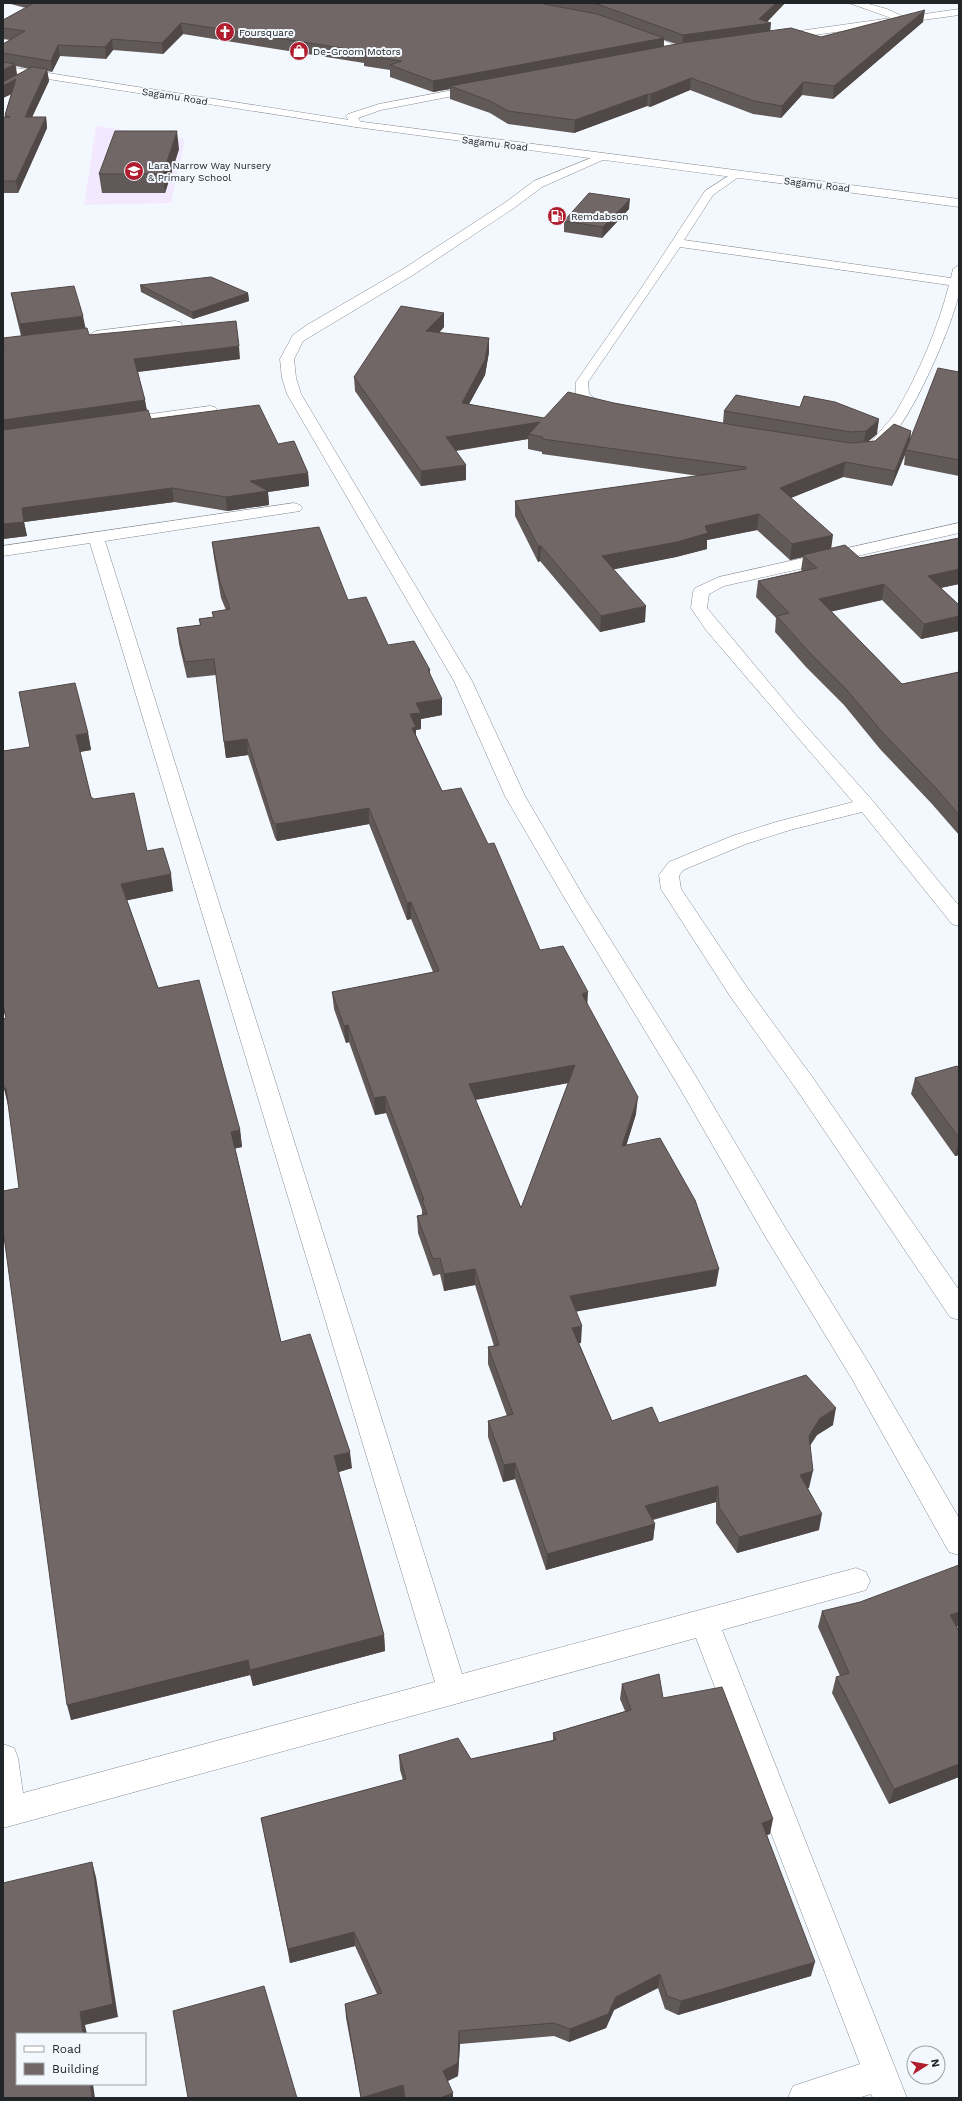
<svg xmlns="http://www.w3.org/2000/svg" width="962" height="2101" viewBox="0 0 962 2101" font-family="'Work Sans',sans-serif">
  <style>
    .commercial { fill: #f2e9fe }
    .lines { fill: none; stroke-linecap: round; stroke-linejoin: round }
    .service-casing { stroke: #858b91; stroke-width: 1 }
    .minor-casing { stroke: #858b91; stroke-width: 1 }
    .trunk-casing { stroke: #858b91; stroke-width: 1 }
    .service { fill: #fff; fill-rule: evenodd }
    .minor { fill: #fff; fill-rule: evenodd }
    .trunk { fill: #fff; fill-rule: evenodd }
    .wall { fill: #615958; fill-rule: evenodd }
    .shaded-wall { fill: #4f4847 }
    .building { fill: #716766; stroke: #4f4847; fill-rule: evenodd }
    .labels { text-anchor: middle; stroke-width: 4; stroke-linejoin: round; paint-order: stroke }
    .far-poi-label { font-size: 10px; fill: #222527; stroke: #f3f8fe; text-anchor: start }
    .far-street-label { font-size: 10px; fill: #222527; stroke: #f3f8fe }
  </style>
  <rect width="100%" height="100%" fill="#f3f8fe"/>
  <path class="commercial" d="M96,126L185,139L171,203L84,205Z"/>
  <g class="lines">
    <defs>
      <path id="service" d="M736,171L741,174L740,176L713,195L684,240L951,278L953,269L959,265C959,274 960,284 959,293C954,322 904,442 876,449L869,445C877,433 888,424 896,412C919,373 938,328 949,285L680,247L588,382L589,394L598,401L612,406L614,409L612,412C599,415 584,405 576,395V382L642,287L705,191Z"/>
      <path id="minor" d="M849,3H865L887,9L904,17L959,9V15L778,40L773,37L778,34L891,18Z
        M636,30L685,49L686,51L681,54L677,53L632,35L631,33Z
        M480,85L484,86L485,88L484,90L381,110L358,118L362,124L356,127L352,126L346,116L348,114L379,104Z
        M601,154L607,157L605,159L542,187L514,208L413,275L303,341L294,359L296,378L301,394L472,681L525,796L585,899L695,1075L783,1224L870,1365L959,1518V1555L949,1552L852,1379L765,1236L678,1085L565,899L505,796L454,681L287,394L282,378L280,359L293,335L307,325L403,269L506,202L534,181Z
        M175,321L180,322L182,325L180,328L96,339L89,335L96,331Z
        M210,406L215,407L217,410L215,413L121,426L116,425L114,422L116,419L121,418Z
        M294,503L300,505L302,508L300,511L105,541L462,1674L856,1568L866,1572L870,1581L866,1590L722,1630L907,2098H873L871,2094L858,2098H788L793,2086L860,2064L696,1638L3,1828V1744L14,1748L18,1758L23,1793L435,1682L90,543L3,556V546Z
        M959,523V533L724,586L709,594L707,608L797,716L873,801L959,906V926L952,924L862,812L790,830L746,844L683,870L679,876L681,889L746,986L813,1078L959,1290V1320L950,1317L797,1090L730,996L661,889L659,875L669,862L732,836L776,822L853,802L706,630L691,608L693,592L695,588L719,577Z"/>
      <path id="trunk" d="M3,66L356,121L959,199V207L356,127L3,72Z"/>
    </defs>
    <use href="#service" class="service-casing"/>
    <use href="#minor" class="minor-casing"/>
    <use href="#trunk" class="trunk-casing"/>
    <use href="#service" class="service"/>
    <use href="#minor" class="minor"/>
    <use href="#trunk" class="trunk"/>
  </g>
  <path class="wall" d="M7,3H785L767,22L770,31L821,37L923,22L833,99L802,95L781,118L753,114L690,90L650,107L647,106L574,133L508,124L490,113L450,99V89L433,92L390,77V70L364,66V63L183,34L163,54L113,50L106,59L60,56L52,72L47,71L49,81L32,117H46L47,128L18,193H3V119L5,117V115L11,94L3,98V44L10,40L3,39V20L26,8ZM664,40L676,44L664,47ZM16,66L29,69L17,75Z
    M179,149L165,193H102L99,174Z
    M629,209L602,238L564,232V221Z
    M140,285L248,293L249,301L193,319L141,292Z
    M11,293L85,328L89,335L240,359L138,372L147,410L151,419L278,444L308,473L309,486L268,492L269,505L227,511L174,502L24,522L27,536L3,539L4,351L21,336L14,307Z
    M444,327L439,333L489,352L485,375L469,404L544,418L614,403L723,423L724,411L736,395L877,434L868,441H875L911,431L910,441L959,372V476L904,465L905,455L892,486L843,477L791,498L831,548L860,558L959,538V584L941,588L959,605V631L921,639L882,600L831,611L902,684L959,672V835L932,804L880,749L844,705L806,667L775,632L776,618L756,597L758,581L802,571L801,570L803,557L790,560L757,530L707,540V549L676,557L613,569L645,622L600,632L540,561L538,562L515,516V501L699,476L542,454V452L528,449V439L456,451L466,480L421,486L355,391L354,377Z
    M212,542L348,600L388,645L430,670V673L442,715L421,719V729L416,730V735L442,791L540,950L587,1004L636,1114L626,1145L716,1286L576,1311L581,1343H579L612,1421L659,1423L833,1425L817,1435L810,1445L809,1488H808L819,1530L737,1553L716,1523V1502L653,1520L655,1524L653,1540L546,1570L515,1479L503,1482L488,1437V1421L507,1416L488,1364V1347L494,1346L475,1285L444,1291L440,1274L433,1276L418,1233L417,1216L422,1215V1210L386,1113L375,1115L349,1042L346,1043L334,1009L332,992L433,972L411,919L407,920L369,824L277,841L275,838L248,755L226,758L216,675L187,678L179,644L177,628L200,625L199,619L213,617L212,612L226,610L221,598L214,558ZM568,1083L521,1208L475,1100Z
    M88,733L91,750L80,752L91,797L147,851L173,891L127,900L158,988L240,1130L242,1147L235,1148L281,1342L352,1468L338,1472L384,1635L385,1651L253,1686L250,1675L71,1720L19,1188L9,1105H8L4,1088L6,1019L3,1008V751L30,747Z
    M959,1068V1155L955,1156L911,1094L915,1078Z
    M822,1611L957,1627L959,1631V1777L889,1804L832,1693L836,1677L840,1676L818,1627Z
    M622,1684L663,1698L770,1834L767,1835L811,1976L678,2015L665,2009L658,1988L614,2010L606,2028L569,2042L554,2036L460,2044L458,2076L448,2081L453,2098H361L346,2018L345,2004L377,1994L355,1946L290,1963L261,1818L403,1780L400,1770L399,1755L471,1759L553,1740V1733L625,1711L620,1699Z"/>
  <path class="shaded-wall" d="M776,3H785L765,24L771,23L770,34L682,46L683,35L759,19Z
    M925,10L923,22L833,99L834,86Z
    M181,23L183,34L163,54L162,43Z
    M664,38L663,50L450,86V89L433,92V81Z
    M112,39L113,50L106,59L105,47Z
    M58,45L60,56L52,72L51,61Z
    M15,64L17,76L3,82V70Z
    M47,69L49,81L27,128L25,117Z
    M691,78L690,90L650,107L651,94Z
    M16,79L18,91L3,98V86Z
    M803,82L802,95L781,118L782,106Z
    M648,94L647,106L574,133L575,120Z
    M46,117L47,128L18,193L16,181Z
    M177,131L179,149L165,193L163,174Z
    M630,199L629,209L602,238L603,227Z
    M248,293L249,301L193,319L192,312Z
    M444,313V327L426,345V331Z
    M83,316L86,330L22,338L20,324Z
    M489,338V352L485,375L462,417V403Z
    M239,346L240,359L136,372L134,359Z
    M145,400L147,413L3,433V420Z
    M879,419L877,434L863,446L866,431Z
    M540,422L529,434L528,439L446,452V437Z
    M911,431L909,446L906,450L905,454L892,486L895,471Z
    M845,462L843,477L778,503L780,488Z
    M466,465V480L421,486V471Z
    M308,473L309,486L268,492L269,505L227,511L226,497L250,481Z
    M172,488L174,502L24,522L27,536L3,539V524L22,508Z
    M759,514L757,530L707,540V549L676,557L601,572L602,556L705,526Z
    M833,535L831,550L803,555V557L790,560L792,544Z
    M538,546H541L540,561L538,562Z
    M959,569V584L925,591L928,576Z
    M884,584L882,600L817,615L819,599Z
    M646,606L645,622L600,632L601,616Z
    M959,616V631L921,639L924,624Z
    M442,699V715L421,719V729L416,730V744H413L410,714L416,703Z
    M88,733L91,750L79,752L76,735Z
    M247,739L248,755L226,758L224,742Z
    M369,808V824L277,841L276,824Z
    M171,874L173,891L124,901L121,884Z
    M411,902V919L407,920V903Z
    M588,992L587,1009L582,994Z
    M348,1025L349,1042L346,1043L344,1026Z
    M575,1065L574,1082L469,1101V1084Z
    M4,1088H6L10,1105H8Z
    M385,1096L386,1113L375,1115L374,1098Z
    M638,1097L636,1114L621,1163L622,1146Z
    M240,1130L242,1147L233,1149L231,1132Z
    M959,1140V1155L955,1156Z
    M475,1269V1285L444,1291V1274Z
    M719,1269L716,1286L569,1313L570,1296Z
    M582,1326L581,1343L571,1345L572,1328Z
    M836,1408L833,1425L817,1435L806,1452L809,1436L820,1418Z
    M350,1452L352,1468L336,1473L334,1456Z
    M515,1463V1479L503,1482L504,1465Z
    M813,1471L809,1488L797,1491L800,1475Z
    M718,1486L716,1502L643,1522L645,1506Z
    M822,1514L819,1530L737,1553L739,1537Z
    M655,1524L653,1540L546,1570L547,1554Z
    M959,1612V1626L945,1631L950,1615Z
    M384,1635L385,1651L253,1686L250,1670Z
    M248,1660L250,1675L71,1720L67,1705Z
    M959,1764V1777L889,1804L894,1789Z
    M773,1819L770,1834L759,1837L762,1823Z
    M92,1862L96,1877L118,2017L85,2025L87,2034H83L80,2012Z
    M354,1932L355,1946L290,1963L288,1949Z
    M815,1962L811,1976L678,2015L681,2001Z
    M660,1974L658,1988L614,2010L606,2028L569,2042L570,2029L616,1997Z
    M459,2031L460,2044L458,2076L443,2083V2071Z
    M90,2084H93L95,2098H92Z
    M403,2085L404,2098H362Z
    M453,2093V2098H440Z"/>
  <path class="building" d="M34,3H539L597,14L664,38L433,81L390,65L402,61L363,55L367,52L181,23L162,43L112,39L105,47L58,45L51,61L3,53V44L25,31L3,28V20Z
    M590,3H776L759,19L771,23L683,35L600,5Z
    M925,10L834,86L803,82L782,106L754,101L691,78L651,94H648L575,120L508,111L490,101L450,86L682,43L791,28L821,37Z
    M3,62L15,64L3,70Z
    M32,67L47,69L25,117H46L16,181H3V119L4,117H10L5,115L16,79L3,86V82Z
    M115,131H177L163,174H99Z
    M589,193L630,199L603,227L564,221Z
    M211,277L248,293L192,312L140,285Z
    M74,286L83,316L20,324L11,293Z
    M401,306L444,313L426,331L489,338L485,360L462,403L544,418L568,392L614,403L739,426L851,443L875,441L894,424L911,431L895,471L845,462L780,488L833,535L792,544L759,514L705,526L708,533L677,542L602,556L646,606L601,616L541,546H538L515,501L746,469V467L542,439L543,437L529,434L540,422L446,437L466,465L421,471L354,377Z
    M236,321L239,346L134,359L145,400L3,420V351H4L3,338L87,328L89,335Z
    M938,368L959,372V460L906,450Z
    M736,395L800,407L804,396L835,402L879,419L866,431L851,432L724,411Z
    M259,405L278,444L294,441L308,473L250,481L268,491L226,497L172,488L22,508L24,522L3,524V430L148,410L151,419Z
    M319,527L348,600L366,597L388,645L414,641L430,670H428L442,699L416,703L421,713L410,714L416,727L412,728L442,791L461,788L488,844L494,843L540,950L563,946L588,992L582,994L638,1097L622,1146L660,1138L695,1200L719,1269L570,1296L582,1326L572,1328L612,1421L652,1407L659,1423L806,1375L836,1408L820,1418L809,1436L813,1471L800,1475L822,1514L739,1537L719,1507L718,1486L645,1506L655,1524L547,1554L515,1463L504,1465L488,1421L513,1414L488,1347L499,1345L475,1269L444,1274L440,1258L433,1259L417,1216L427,1214L422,1200H424L385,1096L374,1098L348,1025L344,1026L332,992L439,971L411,902L407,903L369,808L276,824L273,822L247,739L224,742L214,659L185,662L177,628L201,625L199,619L214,617L212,612L230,609L220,582L212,542ZM575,1065L521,1208L469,1084Z
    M959,538V569L928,576L959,605V616L924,624L884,584L819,599L902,684L959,672V815L935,787L883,733L846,689L808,651L777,616L789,613L758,581L817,568L803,555L845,545L860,558Z
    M75,683L88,733L76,735L91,797L94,799L134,793L147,851L163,848L171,874L121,884L158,988L199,980L240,1130L231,1132L281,1342L310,1334L350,1452L334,1456L384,1635L250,1670L248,1660L67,1705L3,1229V1191L19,1188L6,1088H4L3,1078V1019L6,1018L3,1005V751L30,747L19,692Z
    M957,1066L959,1068V1138L915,1078Z
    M959,1565V1612L950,1615L959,1631V1764L894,1789L836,1677L849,1673L822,1611L860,1602Z
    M659,1674L663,1698L722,1687L773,1819L762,1823L815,1962L681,2001L667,1996L660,1974L616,1997L608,2014L570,2029L554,2023L459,2031L458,2063L443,2071L453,2093L440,2098H405L403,2085L361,2098L345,2004L382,1993L354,1932L288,1949L261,1818L406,1779L399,1755L458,1738L471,1759L556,1740L553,1733L631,1710L622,1684Z
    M92,1862L113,2004L80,2012L83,2034H17V2084H90L92,2098H3V1883Z
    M264,1986L297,2098H188L173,2011Z"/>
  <defs>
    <symbol id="church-disc" viewBox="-11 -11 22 22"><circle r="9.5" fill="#b01d2e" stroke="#f3f8fe"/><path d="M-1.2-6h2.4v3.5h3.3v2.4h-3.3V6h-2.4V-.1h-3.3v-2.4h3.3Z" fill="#fff"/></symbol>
    <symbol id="shop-disc" viewBox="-11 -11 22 22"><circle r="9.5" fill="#b01d2e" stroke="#f3f8fe"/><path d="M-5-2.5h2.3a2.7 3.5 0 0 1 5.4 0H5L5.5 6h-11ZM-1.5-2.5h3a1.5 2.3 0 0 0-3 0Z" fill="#fff"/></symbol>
    <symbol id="school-disc" viewBox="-11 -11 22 22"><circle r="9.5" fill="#b01d2e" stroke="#f3f8fe"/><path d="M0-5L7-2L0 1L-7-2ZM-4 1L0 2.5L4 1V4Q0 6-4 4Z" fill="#fff"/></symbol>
    <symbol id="fuel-disc" viewBox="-11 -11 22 22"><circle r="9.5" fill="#b01d2e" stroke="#f3f8fe"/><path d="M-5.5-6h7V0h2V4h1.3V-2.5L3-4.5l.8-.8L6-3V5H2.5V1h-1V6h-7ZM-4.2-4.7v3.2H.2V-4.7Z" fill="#fff"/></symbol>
  </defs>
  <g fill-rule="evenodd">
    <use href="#church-disc" x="214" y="21" width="22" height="22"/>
    <use href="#shop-disc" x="288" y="40" width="22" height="22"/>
    <use href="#school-disc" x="123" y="160" width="22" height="22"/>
    <use href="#fuel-disc" x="546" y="205" width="22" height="22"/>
  </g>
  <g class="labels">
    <g class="far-poi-label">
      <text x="239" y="36">Foursquare</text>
      <text x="313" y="55">De-Groom Motors</text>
      <text x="148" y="169">Lara Narrow Way Nursery<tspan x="148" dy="12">&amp; Primary School</tspan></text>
      <text x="571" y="220">Remdabson</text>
    </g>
    <g class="far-street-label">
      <text transform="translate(175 96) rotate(9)" y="4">Sagamu Road</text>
      <text transform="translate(495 143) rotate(7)" y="4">Sagamu Road</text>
      <text transform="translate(817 184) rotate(7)" y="4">Sagamu Road</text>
    </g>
  </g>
  <rect width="962" height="2101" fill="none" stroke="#222527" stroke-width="8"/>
  <rect x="16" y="2033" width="130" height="52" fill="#f3f8fe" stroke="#9fa4a8"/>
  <rect x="24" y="2046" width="20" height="6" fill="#ffffff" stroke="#9fa4a8"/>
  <text x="52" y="2053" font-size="12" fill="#222527">Road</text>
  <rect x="24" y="2063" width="20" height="12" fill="#716766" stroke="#9fa4a8"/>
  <text x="52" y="2073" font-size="12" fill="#222527">Building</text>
  <g transform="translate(926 2065) rotate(79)"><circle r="19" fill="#f3f8fe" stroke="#9fa4a8"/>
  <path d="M0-3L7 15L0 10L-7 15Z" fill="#b01d2e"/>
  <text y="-6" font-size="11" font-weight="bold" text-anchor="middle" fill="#222527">N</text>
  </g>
</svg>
